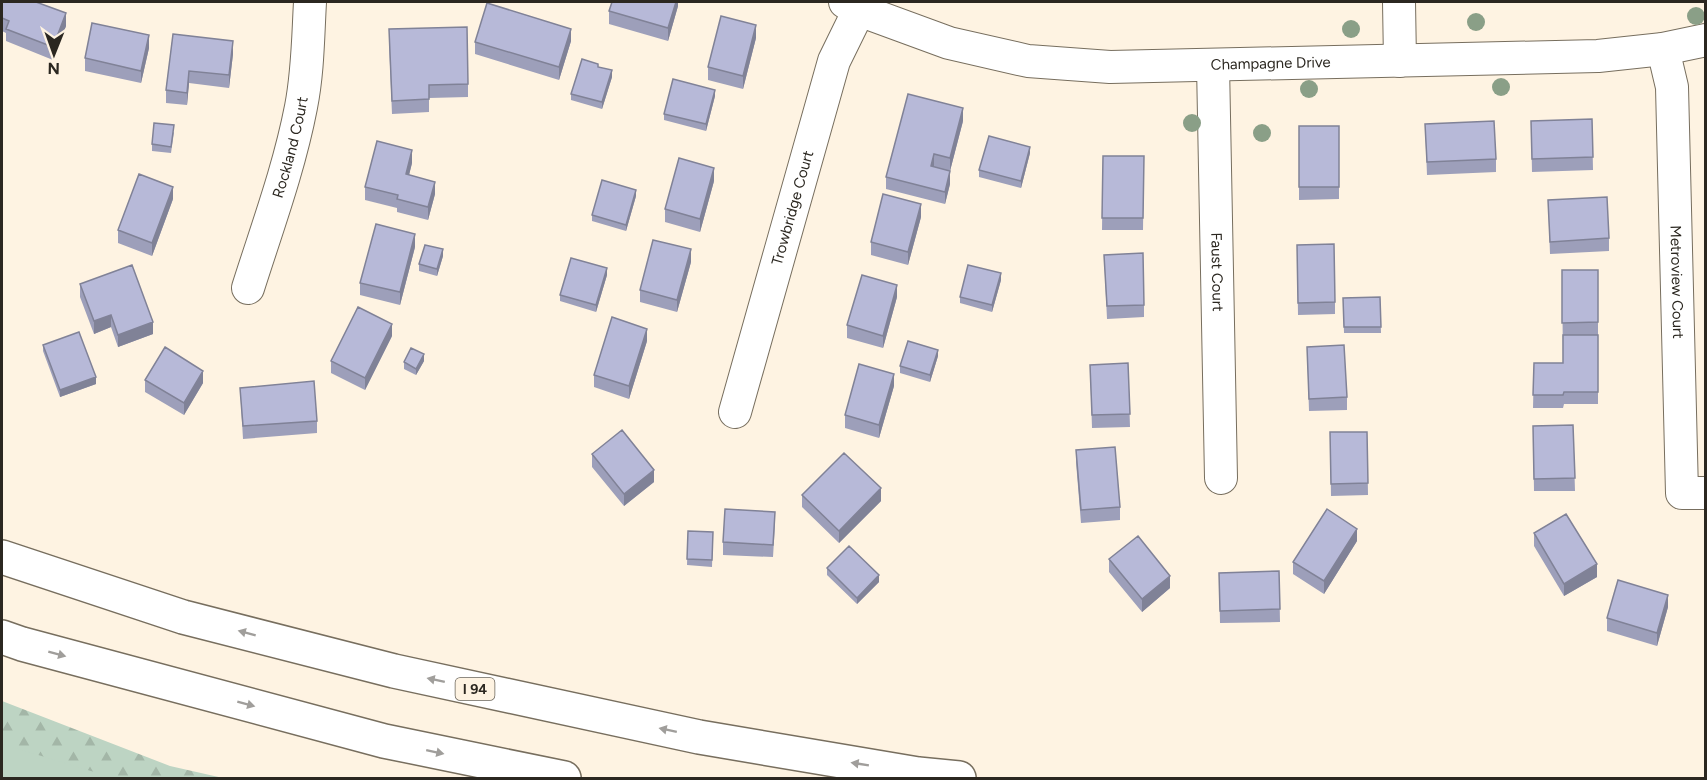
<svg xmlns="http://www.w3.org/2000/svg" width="1707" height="780" viewBox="0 0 1707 780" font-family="Figtree,sans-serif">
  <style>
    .forest { fill: url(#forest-firs) }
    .park { fill: #bdd4c3 }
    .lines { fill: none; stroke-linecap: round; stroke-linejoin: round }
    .minor-casing { stroke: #776e5e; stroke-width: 34 }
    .motorway-casing { stroke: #776e5e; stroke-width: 36 }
    .minor { stroke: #fff; stroke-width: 32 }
    .motorway { stroke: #fff; stroke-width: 33 }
    .tree { fill: #8a9f87 }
    .wall { fill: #9d9fba }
    .shaded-wall { fill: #808297 }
    .building { fill: #b7b9d8; stroke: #808297; stroke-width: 1.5 }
    .oneway { fill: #a09e9b }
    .labels { text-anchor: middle; stroke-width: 5; stroke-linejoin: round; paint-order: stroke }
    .shield { fill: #fef3e2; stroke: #6a645a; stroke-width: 1.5 }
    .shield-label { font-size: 14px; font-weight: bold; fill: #2b2720 }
    .street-label { font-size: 15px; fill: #2b2720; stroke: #fef3e2 }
  </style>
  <defs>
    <pattern id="forest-firs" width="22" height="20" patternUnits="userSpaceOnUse" patternTransform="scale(1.5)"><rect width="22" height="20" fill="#bdd4c3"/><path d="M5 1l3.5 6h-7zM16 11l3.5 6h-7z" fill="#a3b6a7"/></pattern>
  </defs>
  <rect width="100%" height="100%" fill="#fef3e2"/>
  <path class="forest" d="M2,701L170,766L223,778H2Z"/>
  <path class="park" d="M2,744L114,778H2Z"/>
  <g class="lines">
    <defs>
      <g id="minor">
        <path id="s1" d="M845,2L859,10L949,43L1028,61L1110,67L1598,56L1663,49L1706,40"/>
        <path d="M1399,2L1400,61"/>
        <path id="s2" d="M1663,49L1672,87L1682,493H1706"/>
        <path id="s3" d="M1213,65L1221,478"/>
        <path id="s4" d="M248,288C267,228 289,169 301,107C308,72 308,37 310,2"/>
        <path id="s5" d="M735,412L834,61L859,10"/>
      </g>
      <path id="motorway" d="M2,557L183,617L394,671L699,737L918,774L959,778
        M2,637L22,644L384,741L564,778"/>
    </defs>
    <use href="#minor" class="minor-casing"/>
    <use href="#motorway" class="motorway-casing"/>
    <use href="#minor" class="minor"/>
    <use href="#motorway" class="motorway"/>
  </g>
  <g class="tree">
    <circle cx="1696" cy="16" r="9"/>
    <circle cx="1476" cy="22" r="9"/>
    <circle cx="1351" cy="29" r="9"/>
    <circle cx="1501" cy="87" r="9"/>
    <circle cx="1309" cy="89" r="9"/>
    <circle cx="1192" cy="123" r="9"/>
    <circle cx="1262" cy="133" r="9"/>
  </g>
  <path class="wall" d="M2,2L66,26L53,60L6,41V33L2,31Z
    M678,2V6L668,41L609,24V11Z
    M173,34L233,54L229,88L189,83L187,105L166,103V90Z
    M756,38L743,89L708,80V67Z
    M571,41L559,80L475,54V42Z
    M389,42L468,84V97L429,98V112L392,114Z
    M149,48L141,83L85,71V58Z
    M598,67L612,77L602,109L571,100V94Z
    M715,96L706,131L664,120V114Z
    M1592,119L1593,170L1532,172L1531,121Z
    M963,121L950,171V184L945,204L886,189V177Z
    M1425,124L1496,159V172L1427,175Z
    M1299,126H1339V199L1299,200Z
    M174,132L171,153L152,151V144Z
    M1030,153L1021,188L979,177V170Z
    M1103,156H1144L1143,230H1102Z
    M412,163L409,175L435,194L428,220L397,212V208L365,200V187Z
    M714,181L700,232L665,222V209Z
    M636,196L626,231L592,221V215Z
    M173,199L152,256L118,243V230Z
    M1548,200L1609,238V251L1550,254Z
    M921,217L908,265L871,255V242Z
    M1297,245L1335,302V314L1298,315Z
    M415,247L400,305L360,295V283Z
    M1104,255L1144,305V317L1107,319Z
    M443,256L437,276L419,271V264Z
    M691,262L677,312L640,302V290Z
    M1562,270H1598V335H1567H1598V404H1564L1563,408H1533L1534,363H1563Z
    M607,275L596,312L560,301V295Z
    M1001,280L992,312L960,303V297Z
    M80,284L153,334L118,347L111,327L94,334L80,297Z
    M897,297L883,348L847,338V325Z
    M1380,297L1381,333H1344L1343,298Z
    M392,336L365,390L331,373V361Z
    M647,341L629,399L594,387V375Z
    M43,345L96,384L60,397L43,351Z
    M1307,347L1347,397V410L1309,411Z
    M938,356L930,382L900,373V366Z
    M424,361L416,375L404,369V362Z
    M1128,363L1130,427L1092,428L1090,365Z
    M145,380L203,383L184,415L145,392Z
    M894,386L879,438L845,428V415Z
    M240,388L317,421V433L243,439Z
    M1573,425L1575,491H1534L1533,426Z
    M1330,432H1367L1368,495L1331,496Z
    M1076,450L1120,507V520L1081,523L1076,462Z
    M592,454L654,482L624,506L592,467Z
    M802,495L881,501L839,543L802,507Z
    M775,524L773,557L723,555V542Z
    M688,531L713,532L712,567L687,565Z
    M1534,533L1597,577L1564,596L1534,546Z
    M1357,541L1324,594L1293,574V562Z
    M1109,559L1170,588L1142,612L1109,572Z
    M827,568L879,582L857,604L827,575Z
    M1279,571L1280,622L1220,623L1219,573Z
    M1668,607L1657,646L1607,631V618Z"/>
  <path class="shaded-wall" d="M676,2H678V6L668,41V28Z
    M66,13V26L53,60V47Z
    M756,25V38L743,89V76Z
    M571,29V41L559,80V67Z
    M149,35V48L141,83V71Z
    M233,41V54L229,88V75Z
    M612,70V77L602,109V102Z
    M189,71V83L187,105V93Z
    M715,90V96L706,131V124Z
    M963,108V121L950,171V158Z
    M1030,147V153L1021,188V181Z
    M412,150V163L406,187V174Z
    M934,154V166H931Z
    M714,168V181L700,232V219Z
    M950,171V184L945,204V192Z
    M435,182V194L428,220V207Z
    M173,187V199L152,256V243Z
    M636,190V196L626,231V225Z
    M921,204V217L908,265V252Z
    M415,234V247L400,305V292Z
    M443,249V256L437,276V269Z
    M691,249V262L677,312V300Z
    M607,268V275L596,312V305Z
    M1001,273V280L992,312V305Z
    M897,285V297L883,348V336Z
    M111,315V327L94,334V321Z
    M153,322V334L118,347V335Z
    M392,324V336L365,390V378Z
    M647,329V341L629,399V386Z
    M938,350V356L930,382V375Z
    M424,354V361L416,375V369Z
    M203,371V383L184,415V403Z
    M894,374V386L879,438V425Z
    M96,377V384L60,397V390Z
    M654,470V482L624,506V494Z
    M881,488V501L839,543V531Z
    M1357,529V541L1324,594V581Z
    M1597,564V577L1564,596V584Z
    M879,575V582L857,604V598Z
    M1170,576V588L1142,612V599Z
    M1668,595V607L1657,646V633Z"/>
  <path class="building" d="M2,2H36L66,13L53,47L6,29L9,21L2,18Z
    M612,2H676L668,28L609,11Z
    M487,3L571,29L559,67L475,42Z
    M721,16L756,25L743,76L708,67Z
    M92,23L149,35L141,71L85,58Z
    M467,27L468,84L429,85V99L392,101L389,29Z
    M173,34L233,41L229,75L189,71L187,93L166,90Z
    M582,59L598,64V67L612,70L602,102L571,94Z
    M673,79L715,90L706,124L664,114Z
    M908,94L963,108L950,158L934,154L931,166L950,171L945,192L886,177Z
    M1592,119L1593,157L1532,159L1531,121Z
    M1494,121L1496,159L1427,162L1425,124Z
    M154,123L174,125L171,147L152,144Z
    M1299,126H1339V187H1299Z
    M989,136L1030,147L1021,181L979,170Z
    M377,141L412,150L406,174L435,182L428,207L397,199L398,195L365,187Z
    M1103,156H1144L1143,218H1102Z
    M679,158L714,168L700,219L665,209Z
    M139,174L173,187L152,243L118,230Z
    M602,180L636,190L626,225L592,215Z
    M883,194L921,204L908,252L871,242Z
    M1607,197L1609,238L1550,242L1548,200Z
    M376,224L415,234L400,292L360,283Z
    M653,240L691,249L677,300L640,290Z
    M1334,244L1335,302L1298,303L1297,245Z
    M425,245L443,249L437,269L419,264Z
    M1143,253L1144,305L1107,306L1104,255Z
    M571,258L607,268L596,305L560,295Z
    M132,265L153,322L118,335L111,315L94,321L80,284Z
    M968,265L1001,273L992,305L960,297Z
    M1562,270H1598V322L1562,323Z
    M862,275L897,285L883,336L847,325Z
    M1380,297L1381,327H1344L1343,298Z
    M358,307L392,324L365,378L331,361Z
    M612,317L647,329L629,386L594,375Z
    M79,332L96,377L60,390L43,345Z
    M1563,335H1598V392H1564L1563,395H1533L1534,363H1563Z
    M908,341L938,350L930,375L900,366Z
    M1344,345L1347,397L1309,399L1307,347Z
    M165,347L203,371L184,403L145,380Z
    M411,348L424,354L416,369L404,362Z
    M1128,363L1130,414L1092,415L1090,365Z
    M859,364L894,374L879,425L845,415Z
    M314,381L317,421L243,426L240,388Z
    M1573,425L1575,478L1534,479L1533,426Z
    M622,430L654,470L624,494L592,454Z
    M1330,432H1367L1368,483L1331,484Z
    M1115,447L1120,507L1081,510L1076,450Z
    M844,453L881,488L839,531L802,495Z
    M725,509L775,512L773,545L723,542Z
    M1327,509L1357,529L1324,581L1293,562Z
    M1566,514L1597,564L1564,584L1534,533Z
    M688,531L713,532L712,560L687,559Z
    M1138,536L1170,576L1142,599L1109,559Z
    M849,546L879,575L857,598L827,568Z
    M1279,571L1280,609L1220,611L1219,573Z
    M1618,580L1668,595L1657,633L1607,618Z"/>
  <defs><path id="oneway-solid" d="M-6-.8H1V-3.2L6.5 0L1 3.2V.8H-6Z" transform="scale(1.5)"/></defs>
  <g class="oneway">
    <use href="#oneway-solid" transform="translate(247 633) rotate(-165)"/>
    <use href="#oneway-solid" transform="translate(57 654) rotate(15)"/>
    <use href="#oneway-solid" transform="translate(436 680) rotate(-168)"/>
    <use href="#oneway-solid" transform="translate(246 704) rotate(15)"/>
    <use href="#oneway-solid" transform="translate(668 730) rotate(-168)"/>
    <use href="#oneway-solid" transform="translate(435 752) rotate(12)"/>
    <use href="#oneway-solid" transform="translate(860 764) rotate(-171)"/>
  </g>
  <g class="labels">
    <rect class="shield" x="455.5" y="678" width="39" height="22" rx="4.5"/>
    <g class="shield-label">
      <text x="475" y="694">I 94</text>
    </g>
    <g class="street-label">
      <text dy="5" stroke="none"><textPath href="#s1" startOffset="436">Champagne Drive</textPath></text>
      <text dy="5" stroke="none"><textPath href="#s4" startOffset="147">Rockland Court</textPath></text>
      <text dy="5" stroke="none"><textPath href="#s5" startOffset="212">Trowbridge Court</textPath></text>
      <text dy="5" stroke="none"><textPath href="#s3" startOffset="207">Faust Court</textPath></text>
      <text dy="5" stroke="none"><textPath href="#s2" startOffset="234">Metroview Court</textPath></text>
    </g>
  </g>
  <rect width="1707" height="780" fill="none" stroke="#2b2720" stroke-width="6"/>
  <g transform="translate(54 54) rotate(181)" stroke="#fef3e2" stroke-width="4.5" paint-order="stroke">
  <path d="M0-4.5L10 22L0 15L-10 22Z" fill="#2b2720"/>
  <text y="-9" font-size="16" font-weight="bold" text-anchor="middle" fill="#2b2720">N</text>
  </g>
</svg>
